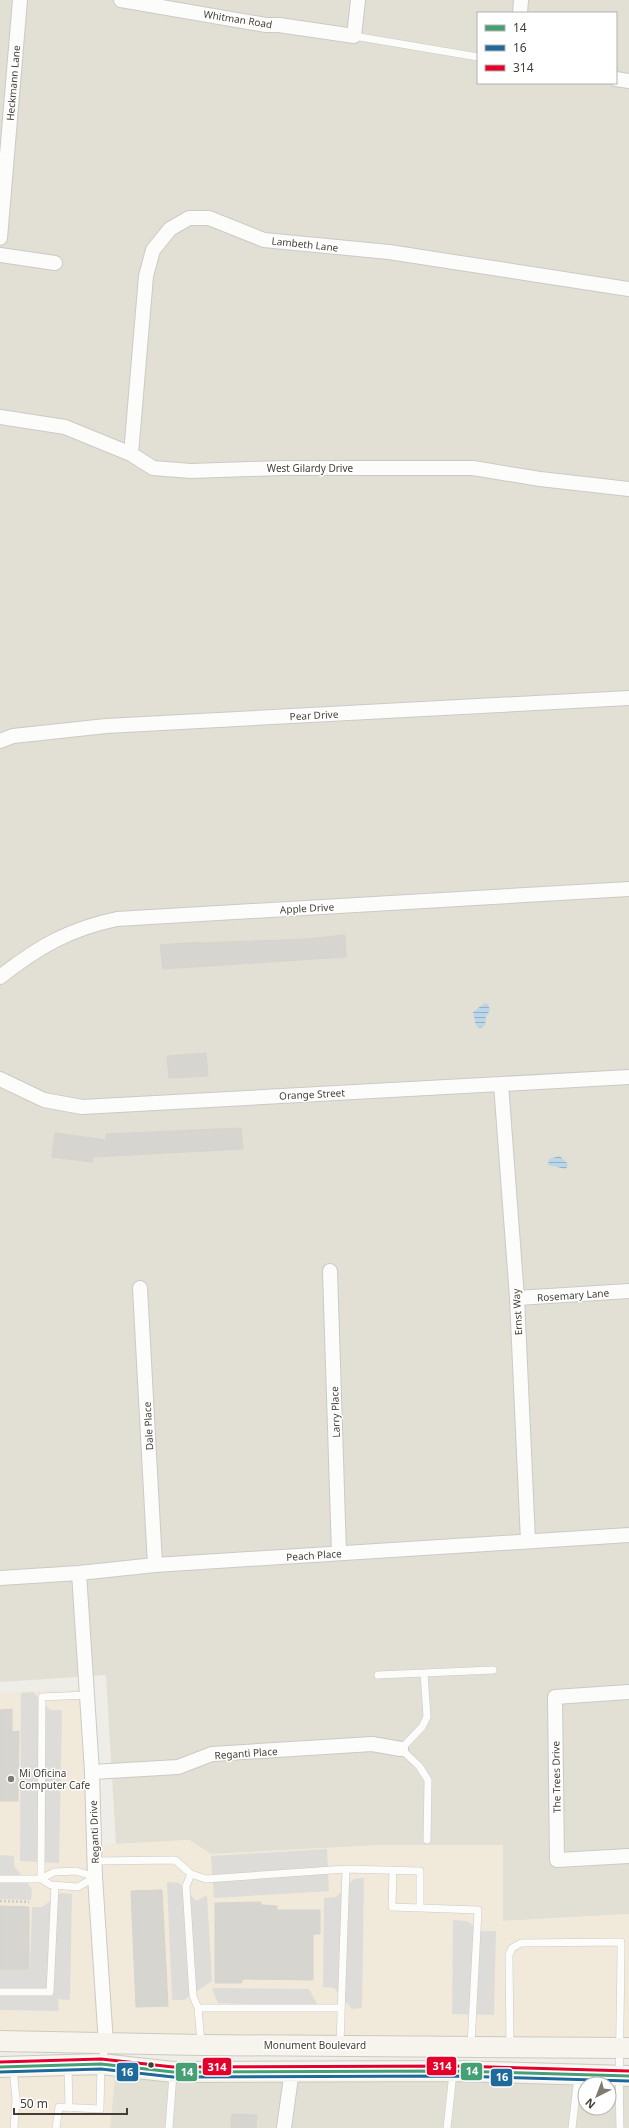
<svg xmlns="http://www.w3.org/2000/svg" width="629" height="2128" viewBox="0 0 629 2128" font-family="'Noto Sans',sans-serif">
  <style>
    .residential { fill: #e2dfd5; fill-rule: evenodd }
    .commercial { fill: #f1e9da }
    .parking { fill: #dddcd8 }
    .water { fill: url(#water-rules) }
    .building { fill: #d7d5d0; stroke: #d6d4cd }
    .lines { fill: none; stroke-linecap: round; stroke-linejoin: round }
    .service-casing { stroke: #cccac5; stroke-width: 8 }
    .minor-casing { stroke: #cccac5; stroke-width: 16 }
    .secondary-casing { stroke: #cccabf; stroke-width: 22 }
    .path { stroke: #cccbc7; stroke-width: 2.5; stroke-dasharray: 2 2; stroke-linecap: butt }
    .service { stroke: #fcfcfb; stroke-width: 7 }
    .minor { stroke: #fcfcfb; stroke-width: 14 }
    .secondary { stroke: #f6f4ed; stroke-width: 20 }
    .bus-1-casing { stroke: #fff; stroke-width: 6 }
    .bus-2-casing { stroke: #fff; stroke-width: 6 }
    .bus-3-casing { stroke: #fff; stroke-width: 6 }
    .bus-1 { stroke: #46a076; stroke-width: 3 }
    .bus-2 { stroke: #1e6b9b; stroke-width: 3 }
    .bus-3 { stroke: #e4002b; stroke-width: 3 }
    .poi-dot { fill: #7f7b73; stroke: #fff; stroke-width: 1.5 }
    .bus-dot { fill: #433e35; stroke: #fff; stroke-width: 1.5 }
    .labels { text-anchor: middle; stroke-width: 3; stroke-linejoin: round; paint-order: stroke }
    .street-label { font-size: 10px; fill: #433e35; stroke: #fff }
    .poi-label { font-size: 10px; fill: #433e35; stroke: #fff; text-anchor: start }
    .line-badge { stroke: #fff; stroke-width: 1.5 }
    .badge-label { font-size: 11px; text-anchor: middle; font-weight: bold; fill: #fff }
  </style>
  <defs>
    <pattern id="water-rules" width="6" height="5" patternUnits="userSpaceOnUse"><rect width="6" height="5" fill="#bad6ea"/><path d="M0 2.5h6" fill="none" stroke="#99afbe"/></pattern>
  </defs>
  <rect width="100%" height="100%" fill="#eeede7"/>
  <path class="residential" d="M0,0H629V1914L503,1921V1845H383L211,1854L189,1840L116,1844L106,1675L0,1682ZM478,13H616V83H478Z
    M116,2066L629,2076V2128H110ZM585,2084H609V2108H585Z"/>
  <path class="commercial" d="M87,1689L94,1847L116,1844L189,1840L211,1854L383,1845H503V1921L629,1914V2048L0,2041V1693Z
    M116,2066L110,2128H0V2067Z"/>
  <path class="parking" d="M33,1692L50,1710H62L59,1863L20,1861L21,1693Z
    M327,1849L329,1891L214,1898L211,1856Z
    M0,1855L14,1856V1866L32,1889L31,1900L0,1899Z
    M364,1878L362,2008L352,2009L334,1988L323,1987L324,1898L336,1897L354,1879Z
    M167,1882L179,1883L196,1901L207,1895L212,1981L184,2000H172Z
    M61,1893L72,1894L70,2000L58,1999L59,2011L0,2010V1971H30L32,1907H42Z
    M453,1920L467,1921L481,1931H496L494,2015L452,2014Z
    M212,1988L309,1989L318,2006L218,2003Z"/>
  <path class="water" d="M485,1003L488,1004L490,1010L486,1017L485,1026L480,1028L476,1026L473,1012Z
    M560,1156L568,1164L566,1169L548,1165L549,1159Z"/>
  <path class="building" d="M345,935L346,957L163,969L160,945L200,942V943L306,939Z
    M206,1053L208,1076L169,1078L167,1056Z
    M241,1128L243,1149L93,1157L92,1162L52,1157L55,1133L106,1140V1134Z
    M12,1709V1732L19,1731L18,1801H0V1710Z
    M162,1890L168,2006L136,2007L131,1891Z
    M261,1902V1905L277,1906V1910H320V1934H313V1980L243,1979L241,1983H215V1903Z
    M0,1906L29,1907V1970H0Z
    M232,2114L257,2115L256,2128H231Z"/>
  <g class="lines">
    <defs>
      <path id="service" d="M354,36L478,57
        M424,1673L427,1717L422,1727L401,1749L419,1766L428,1780L427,1840
        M378,1675L493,1670
        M95,1861L175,1860L191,1874L206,1879L346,1869L340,2045
        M346,1869L420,1871V1908
        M393,1870L392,1907L478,1910L471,2045
        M76,1871L95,1877L78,1887L51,1885L41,1879L54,1872Z
        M191,1874L186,1886L193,1996L198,2008L201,2043
        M0,1879H41L42,1697L87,1695
        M0,1992H50L55,1886
        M198,2008H341
        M510,2046L509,1955L512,1948L521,1943L621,1942C621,2004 618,2066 620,2128
        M68,2066L69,2108
        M13,2068L16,2099L14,2128
        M56,2128L59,2107L100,2109L101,2064L106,2044
        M169,2128L173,2074
        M447,2128L453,2073
        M572,2128L578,2077"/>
      <path id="minor" d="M121,0L266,25H279L354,36L358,0
        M520,13L521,0
        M616,79L629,81
        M0,238L20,0
        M0,255L55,263
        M0,417L65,427L131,454L153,468L191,471L282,468H473L540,479L629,489
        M131,454L146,276L153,250L170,229L189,218H209L264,240L389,252L629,289
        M0,741L13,736L106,726L629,698
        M0,977C38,947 69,929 117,919L629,889
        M0,1079L44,1100L82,1107L629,1077
        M501,1084L517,1298L528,1541
        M330,1271L339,1553
        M140,1288L155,1565
        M517,1298L629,1291
        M79,1573L92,1772L95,1877L106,2044
        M0,1578L79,1573L155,1565L629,1535
        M629,1692L555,1697L557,1860L629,1856
        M92,1772L178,1767L212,1754L372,1744L401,1749
        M284,2128L292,2070"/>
      <path id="secondary" d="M0,2041L201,2045L629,2048
        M0,2067L101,2064L173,2072L454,2071L629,2076"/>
    </defs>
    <use href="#service" class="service-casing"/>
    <use href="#minor" class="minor-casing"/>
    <use href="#secondary" class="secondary-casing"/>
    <path class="path" d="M0,1901L29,1902"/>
    <use href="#service" class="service"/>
    <use href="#minor" class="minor"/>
    <use href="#secondary" class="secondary"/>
    <defs>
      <path id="bus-1" d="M0,2067L101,2064L173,2072L454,2071L629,2076"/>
      <path id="bus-2" d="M0,2072L101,2069L173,2077L454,2076L629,2081"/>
      <path id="bus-3" d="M0,2062L101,2059L173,2067L454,2066L629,2071"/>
    </defs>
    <use href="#bus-1" class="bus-1-casing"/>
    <use href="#bus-2" class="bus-2-casing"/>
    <use href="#bus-3" class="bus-3-casing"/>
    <use href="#bus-1" class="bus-1"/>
    <use href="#bus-2" class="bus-2"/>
    <use href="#bus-3" class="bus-3"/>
  </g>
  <circle class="poi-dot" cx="11" cy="1779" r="4"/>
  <circle class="bus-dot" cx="151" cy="2065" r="3.5"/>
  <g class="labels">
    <g class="street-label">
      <text transform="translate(238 19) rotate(9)" y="4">Whitman Road</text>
      <text transform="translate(13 83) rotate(-85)" y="4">Heckmann Lane</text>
      <text transform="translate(305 244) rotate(6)" y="4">Lambeth Lane</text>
      <text x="310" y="472">West Gilardy Drive</text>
      <text transform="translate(314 715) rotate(-3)" y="4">Pear Drive</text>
      <text transform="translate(307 908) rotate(-3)" y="4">Apple Drive</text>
      <text transform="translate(312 1094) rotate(-3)" y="4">Orange Street</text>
      <text transform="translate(573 1295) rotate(-4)" y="4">Rosemary Lane</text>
      <text transform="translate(517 1312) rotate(-93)" y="4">Ernst Way</text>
      <text transform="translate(335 1412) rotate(-92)" y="4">Larry Place</text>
      <text transform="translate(148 1426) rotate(-93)" y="4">Dale Place</text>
      <text transform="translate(314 1555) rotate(-4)" y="4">Peach Place</text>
      <text transform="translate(246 1753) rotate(-4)" y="4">Reganti Place</text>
      <text transform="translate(556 1777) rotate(-91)" y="4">The Trees Drive</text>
      <text transform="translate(94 1832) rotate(-92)" y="4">Reganti Drive</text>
      <text x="315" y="2049">Monument Boulevard</text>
    </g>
    <g class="poi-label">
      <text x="19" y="1777">Mi Oficina<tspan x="19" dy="12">Computer Cafe</tspan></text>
    </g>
  </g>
  <g class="line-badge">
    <rect x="426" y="2056" width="31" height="20" rx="4" fill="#e4002b"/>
    <rect x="202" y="2057" width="30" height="19" rx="4" fill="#e4002b"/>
    <rect x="460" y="2062" width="23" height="19" rx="4" fill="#46a076"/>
    <rect x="116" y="2062" width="23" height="20" rx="4" fill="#1e6b9b"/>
    <rect x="175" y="2062" width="23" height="20" rx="4" fill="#46a076"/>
    <rect x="490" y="2068" width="23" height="19" rx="4" fill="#1e6b9b"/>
  </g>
  <g class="badge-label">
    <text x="442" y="2070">314</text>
    <text x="217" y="2071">314</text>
    <text x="472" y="2075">14</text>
    <text x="127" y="2076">16</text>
    <text x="187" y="2076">14</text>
    <text x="502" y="2081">16</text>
  </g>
  <rect x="477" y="12" width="140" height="72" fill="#ffffff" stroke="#b4b2ae"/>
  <rect x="485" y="25" width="20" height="6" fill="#46a076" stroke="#b4b2ae"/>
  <text x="513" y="32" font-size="12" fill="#433e35">14</text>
  <rect x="485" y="45" width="20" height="6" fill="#1e6b9b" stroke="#b4b2ae"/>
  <text x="513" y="52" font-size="12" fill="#433e35">16</text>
  <rect x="485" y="65" width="20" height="6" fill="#e4002b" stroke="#b4b2ae"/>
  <text x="513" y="72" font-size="12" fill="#433e35">314</text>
  <g transform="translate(597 2096) rotate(222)"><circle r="19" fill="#ffffff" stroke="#b4b2ae"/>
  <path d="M0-3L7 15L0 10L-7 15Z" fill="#7f7b73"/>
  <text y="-6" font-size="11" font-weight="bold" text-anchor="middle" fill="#433e35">N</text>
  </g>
  <path d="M14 2108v6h113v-6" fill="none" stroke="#433e35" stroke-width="2"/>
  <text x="20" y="2108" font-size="12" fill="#433e35" stroke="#ffffff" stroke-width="3" paint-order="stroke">50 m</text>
</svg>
